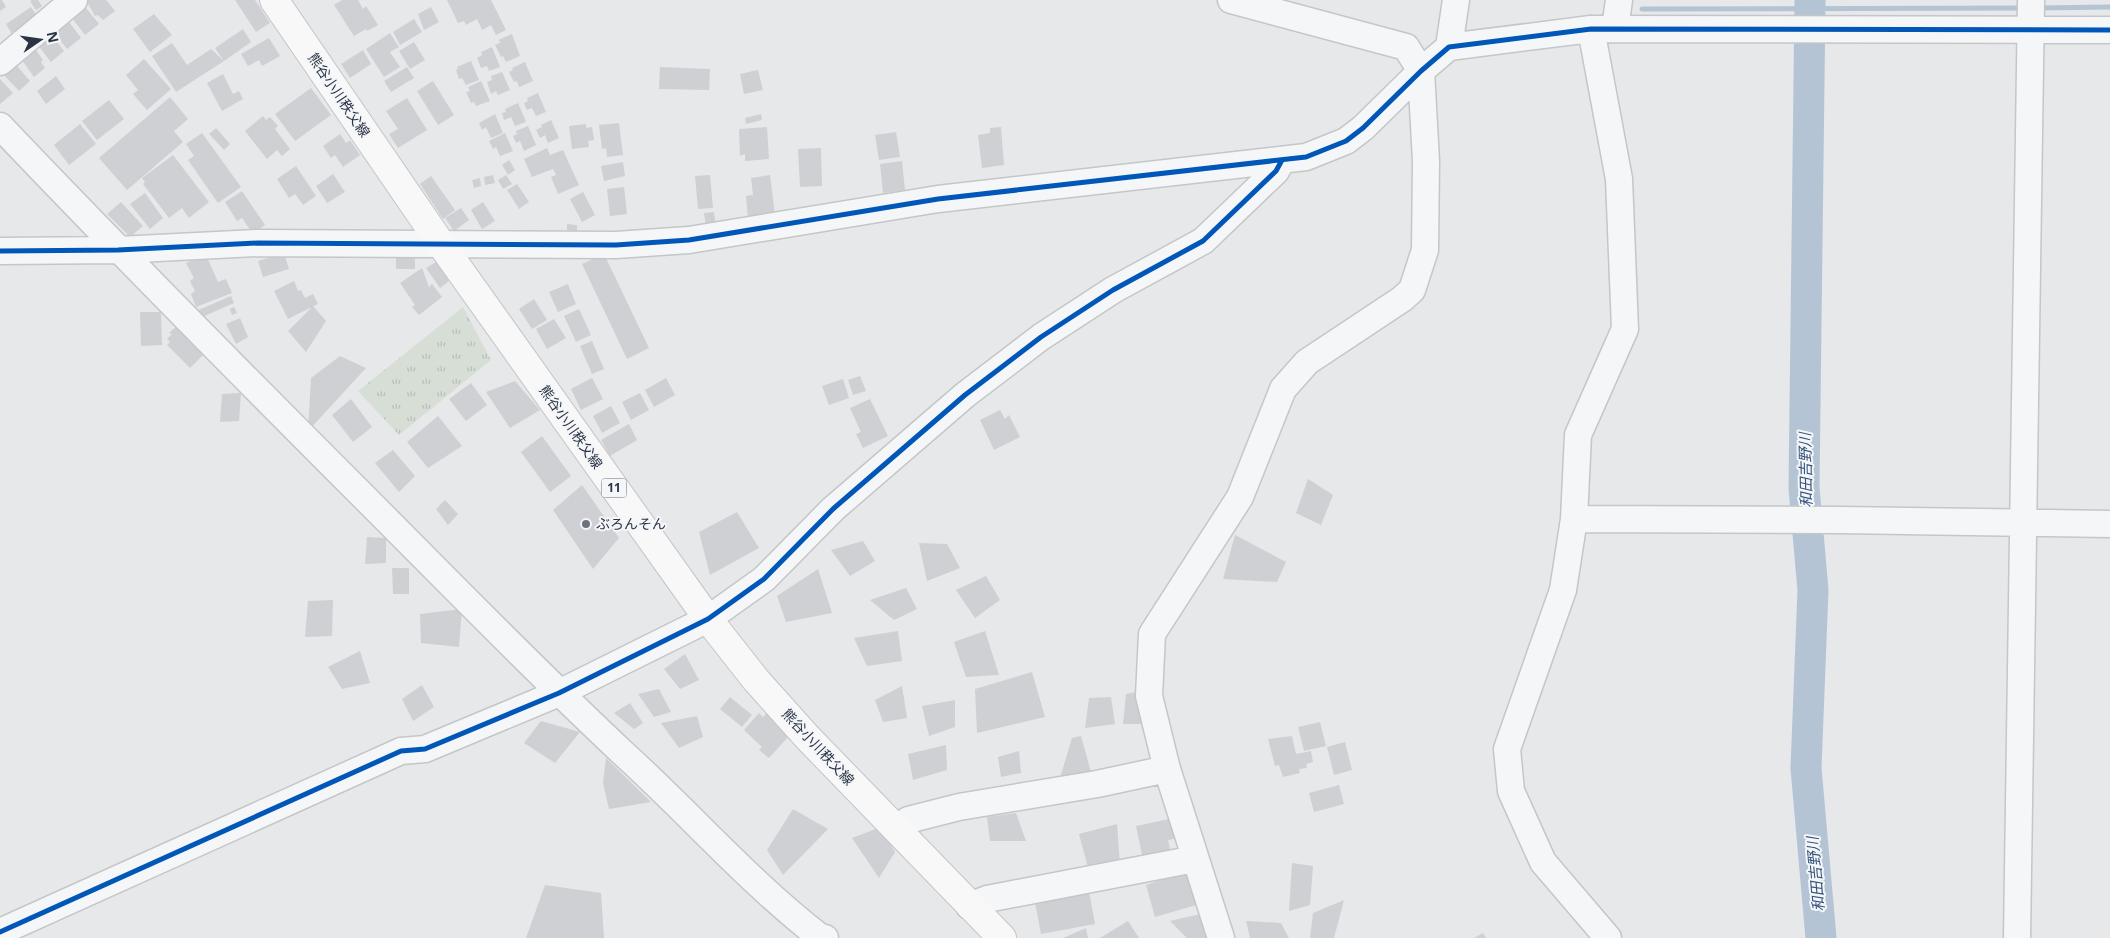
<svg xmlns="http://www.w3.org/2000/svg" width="2110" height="938" viewBox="0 0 2110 938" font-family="'Open Sans','Noto Sans JP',sans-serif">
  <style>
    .grass { fill: url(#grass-tufts) }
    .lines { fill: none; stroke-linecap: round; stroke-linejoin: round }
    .stream { stroke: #b4c4d5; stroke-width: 5 }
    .river { stroke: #b4c4d5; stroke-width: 31 }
    .building { fill: #ced0d3 }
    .minor-casing { stroke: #c4c6c8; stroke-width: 29 }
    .major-casing { stroke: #c2c5c8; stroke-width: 30 }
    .minor { stroke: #f5f6f7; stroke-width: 26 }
    .major { stroke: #f8f8f8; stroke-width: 28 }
    .cycleway-casing { stroke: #f4f6f9; stroke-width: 8 }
    .cycleway { stroke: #0057b8; stroke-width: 5 }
    .poi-dot { fill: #6c737f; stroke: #f4f6f9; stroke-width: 2 }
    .labels { text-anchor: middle; stroke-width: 4; stroke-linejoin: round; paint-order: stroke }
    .shield { fill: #f4f6f9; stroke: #676e7b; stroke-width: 1 }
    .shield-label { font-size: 12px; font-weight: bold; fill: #2b3445 }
    .street-label { font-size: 14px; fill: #2b3445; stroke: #f4f6f9 }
    .poi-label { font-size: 14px; fill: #2b3445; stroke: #f4f6f9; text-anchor: start }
    .water-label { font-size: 15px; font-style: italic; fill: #34527a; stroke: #f4f6f9 }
  </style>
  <defs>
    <pattern id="grass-tufts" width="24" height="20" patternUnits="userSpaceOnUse" patternTransform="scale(1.25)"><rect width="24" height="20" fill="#d6ded6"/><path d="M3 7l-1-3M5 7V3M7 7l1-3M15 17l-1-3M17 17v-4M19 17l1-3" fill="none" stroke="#b8bfb9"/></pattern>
  </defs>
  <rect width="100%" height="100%" fill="#e6e8ea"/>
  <path class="grass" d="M463,307L491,360L399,435L358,391Z"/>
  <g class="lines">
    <path class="stream" d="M2038,8L2110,7
      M1642,9L2025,8"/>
    <path class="river" d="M1810,0L1804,488L1813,590L1806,768L1821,938"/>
  </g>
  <path class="building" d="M0,0H2L6,7L0,11Z
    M32,0H38L42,6L36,10L30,1Z
    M86,0H106L115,11L103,20L98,15L95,16Z
    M235,0H255L270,23L256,32Z
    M342,0H358L363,9L366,6L378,25L367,31L366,29L354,36L334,5Z
    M447,0H491L506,30L496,35L491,25L482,30L477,19L466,25L464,21L458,23Z
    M82,3L99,24L85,35L68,13Z
    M31,7L38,18L12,34L6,24Z
    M431,7L439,22L424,30L418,14Z
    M154,14L172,35L150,52L133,29Z
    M62,18L66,24L69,22L81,38L67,49L50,27Z
    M414,19L422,32L400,45L393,32Z
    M243,29L251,42L224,61L215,48Z
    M390,33L399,47L390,52L400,67L384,77L366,49Z
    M51,34L64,51L51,62L34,40Z
    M512,34L520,56L506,62L503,56L501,57L495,45L501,42L498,40Z
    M269,38L280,56L262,66L259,60L248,66L241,54Z
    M414,42L425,60L410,69L399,51Z
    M31,43L43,60L41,62L45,68L34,77L17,53Z
    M172,43L187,65L211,49L224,61L176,92L152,56Z
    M492,47L500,67L489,71L487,66L481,68L477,58L482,55L481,52Z
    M363,50L371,64L350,78L341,64Z
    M144,59L171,89L147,110L133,94L138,90L126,75Z
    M12,60L30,81L19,91L0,71Z
    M471,61L479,80L466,85L462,78L459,79L456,70L458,69L457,67Z
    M525,62L533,81L519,87L517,81L514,82L509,72L513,70L512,68Z
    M407,67L414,78L391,92L384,81Z
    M660,67L710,69L709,90L659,89Z
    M758,70L763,90L744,94L740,74Z
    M502,72L510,90L498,95L496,91L491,94L487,82L492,80L491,76Z
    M223,74L233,94L239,91L243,99L222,111L207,83Z
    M56,76L65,89L46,104L37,91Z
    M0,79L13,93L0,104Z
    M433,81L454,115L438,125L417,91Z
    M481,81L490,101L476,106L474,102L471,103L466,92L470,91L468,87Z
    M311,88L331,115L295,141L275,114Z
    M538,93L546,112L536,116L532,108L527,110L524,103L528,101L527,98Z
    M170,97L188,119L174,131L183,142L127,190L99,158Z
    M407,98L427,130L398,148L389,134L398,129L386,111Z
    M109,100L124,119L97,140L82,121Z
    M518,103L526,122L515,126L511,117L504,120L502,113L506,112L505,109Z
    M495,114L503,133L491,138L486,127L482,130L479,123Z
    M761,114L762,120L746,124L745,118Z
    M263,116L266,120L270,117L278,126L275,129L290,149L282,156L277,150L267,159L245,131Z
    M551,120L559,138L548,143L545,135L540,138L536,130L542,127L541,125Z
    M619,123L623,155L607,157L606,148L602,149L599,125Z
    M80,124L96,144L69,165L54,145Z
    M586,124V128L592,127L594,140L588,141L589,147L572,149L569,126Z
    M528,126L536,145L524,151L520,141L516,143L513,136L517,134L516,131Z
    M767,127L769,159L745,161V154L740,156L739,129Z
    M1001,127L1004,165L982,168L978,135L990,133V128Z
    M216,128L230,144L224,150L209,134Z
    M896,132L900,157L879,160L875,135Z
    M202,133L241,187L218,203L188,160L194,156L186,144Z
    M505,133L513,151L500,156L496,147L493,149L489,141Z
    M340,134L346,143L350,140L360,155L343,167L335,155L331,158L323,146Z
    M547,148L550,155L563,150L579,185L558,194L551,177L556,175L553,169L532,177L524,159Z
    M821,148L822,186L800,187L798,149Z
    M173,155L209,202L189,218L182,208L169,218L143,184L145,182L142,178Z
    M509,160L515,170L508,175L502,165Z
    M902,161L905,190L883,193L880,164Z
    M623,162L625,176L604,181L601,166Z
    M296,166L316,196L303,205L295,194L289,198L277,179Z
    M333,174L345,192L327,203L316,186Z
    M493,175L495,183L485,185L484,177Z
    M506,175L512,184L503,189L498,180Z
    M710,175L713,208L698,209L695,176Z
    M770,175L775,215L748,218L746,196L753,195L751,178Z
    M431,176L455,210L443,219L420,184Z
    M480,178L481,186L474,188L472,180Z
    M517,184L529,202L519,209L507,190Z
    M624,187L627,214L610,216L607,189Z
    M242,191L265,225L253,234L242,218L237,221L225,202Z
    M583,192L595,215L582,222L570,199Z
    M145,193L163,218L150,229L130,204Z
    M121,202L143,226L130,237L107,214Z
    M483,202L495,221L482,229L471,210Z
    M461,208L469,220L454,231L445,218Z
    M714,212L716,226L706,227L704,213Z
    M567,224L577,225V231L567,230Z
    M284,253L289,269L263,277L258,261Z
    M396,253H415V269H396Z
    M604,254L649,348L627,359L582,264Z
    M206,255L218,282L226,279L232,293L196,307L191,294L195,291L190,281L194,278L186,263Z
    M436,262L449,281L440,288L426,268Z
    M422,268L429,287L432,284L442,297L419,315L412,307L415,305L400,283Z
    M294,281L298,291L301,290L305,298L313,294L318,304L288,319L274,291Z
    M568,284L576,304L558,312L549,292Z
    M231,296L234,303L200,318L196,311Z
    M534,299L547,320L532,329L519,309Z
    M313,306L326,321L306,352L288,331Z
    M234,307L237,313L232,315L230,309Z
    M579,309L591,335L576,342L564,316Z
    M140,312H161L162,345L141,346Z
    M240,318L248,337L236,344L226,324Z
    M554,319L566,338L547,349L536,329Z
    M181,322L208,350L190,368L167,345L170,342L167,339L172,334L169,333Z
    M592,341L604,369L592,374L580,346Z
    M340,356L366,368L308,431L311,378Z
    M860,376L866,391L853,395L848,380Z
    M592,378L603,399L581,410L571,389Z
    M666,378L675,395L654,407L645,390Z
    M843,379L849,398L829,405L822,386Z
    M515,381L540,410L510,428L486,392Z
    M471,383L487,405L466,421L449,399Z
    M241,393L239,421L220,422L222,394Z
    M640,393L649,410L631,420L622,402Z
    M351,399L372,427L353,442L332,415Z
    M870,399L888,436L863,448L856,434L861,432L850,408Z
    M611,406L620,423L602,433L593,416Z
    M1000,410L1005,419L1009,415L1020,437L994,450L980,420Z
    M438,416L462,446L428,468L407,442Z
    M629,424L637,440L610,456L601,440Z
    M542,436L571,476L550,492L521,452Z
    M393,450L415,476L399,492L375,463Z
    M1308,479L1333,495L1321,525L1296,513Z
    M582,485L619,538L593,569L553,510Z
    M445,500L458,514L448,525L436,509Z
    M737,512L759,548L710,575L699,532Z
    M1235,535L1286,562L1277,582L1223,579Z
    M367,537L386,538V563L365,564Z
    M863,541L875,561L850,576L831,550Z
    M919,543L947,544L960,568L927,581Z
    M392,568H409V594H393Z
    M818,569L832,613L786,622L777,596Z
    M986,576L1000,600L975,618L956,590Z
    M906,588L917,609L894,620L870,600Z
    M333,600L332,636L305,637L308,601Z
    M462,609L459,647L421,643L420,614Z
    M898,631L902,661L867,666L854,638Z
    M985,631L999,675L966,677L954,642Z
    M360,651L370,683L342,689L328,667Z
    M685,654L699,680L680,689L664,669Z
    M1032,672L1045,717L977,733L975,689Z
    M422,685L434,707L413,721L402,699Z
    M902,686L907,718L883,722L875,700Z
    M659,689L671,712L654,717L638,694Z
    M1141,691L1142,724H1123L1126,694Z
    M730,697L752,715L742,727L720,709Z
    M1111,697L1115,724L1085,728L1089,698Z
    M955,700V727L929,736L922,706Z
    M630,703L643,723L634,729L614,713Z
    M759,713L763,717L767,713L790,735L769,758L759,750L762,747L744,730Z
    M697,716L703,737L679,748L661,723Z
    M541,721L580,732L555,763L524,743Z
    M1320,722L1326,746L1304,751L1298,727Z
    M1081,736L1091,772L1060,778L1072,738Z
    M1292,736L1296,754L1311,751L1313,762L1306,764L1307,768L1299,769L1300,773L1283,777L1279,765L1275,766L1268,739Z
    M1345,742L1352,770L1334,775L1327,747Z
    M946,745L947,770L913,780L908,754Z
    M1019,751L1021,773L1001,777L998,757Z
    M606,758L651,802L609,809L603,783Z
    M1339,785L1344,804L1314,812L1309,793Z
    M793,809L828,829L783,875L767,850Z
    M1016,813L1026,841H990L987,817Z
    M1174,818L1178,838L1168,840L1172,858L1144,864L1136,826Z
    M1117,824L1120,865L1088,868L1079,834Z
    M881,827L895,852L879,878L852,838Z
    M1292,863L1313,866L1310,905L1289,911Z
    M1190,870L1207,902L1155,917L1146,885Z
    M545,885L601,893L604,938H526Z
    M1088,886L1095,924L1041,934L1034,897Z
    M1344,900L1334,938H1310L1313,913Z
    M1205,913L1214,938H1187L1170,921Z
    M1128,921L1139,938H1100Z
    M1246,921L1281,923L1289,938H1250Z
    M1086,928L1088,938H1063Z
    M1483,933L1486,938H1474Z"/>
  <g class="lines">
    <defs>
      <path id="minor" d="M1591,29L1619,179L1625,329L1578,435L1574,519L1563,590L1507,749L1511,791L1543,862L1608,938
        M1615,29L1619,0
        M1449,47L1456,0
        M0,62L74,0
        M0,126C117,249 237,370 357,490C446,579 533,669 625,755C691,815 749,882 820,937L825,938
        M0,251L118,250L258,243L616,245L689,240L938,199L1306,157L1346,141L1363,128L1421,71L1449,47L1591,29L2110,30
        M1574,519L1840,520L2110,524
        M897,830L908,820L959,807L1097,784L1167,769
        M969,906L987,899L1195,859
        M0,932L401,751L425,749L559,693L708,619L764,579L833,509L965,395L1041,337L1113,290L1203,241L1276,171L1282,160
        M1221,938L1167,769L1149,696L1152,634L1240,497L1283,389L1307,362L1402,299L1412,290L1425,250L1426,161L1421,71L1406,47L1231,0
        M2017,938L2031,0"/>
      <path id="major" d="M274,0L441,244L708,619L756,680L808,738L1002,938"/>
    </defs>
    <use href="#minor" class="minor-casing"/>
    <use href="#major" class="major-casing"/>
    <use href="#minor" class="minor"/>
    <use href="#major" class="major"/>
    <defs>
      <path id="cycleway" d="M0,251L118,250L258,243L616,245L689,240L938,199L1306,157L1346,141L1363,128L1421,71L1449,47L1591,29L2110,30
        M0,932L401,751L425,749L559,693L708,619L764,579L833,509L965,395L1041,337L1113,290L1203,241L1276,171L1282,160"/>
    </defs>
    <use href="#cycleway" class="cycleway-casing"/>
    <use href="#cycleway" class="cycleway"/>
  </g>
  <circle class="poi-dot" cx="586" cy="524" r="5"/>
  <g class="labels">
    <rect class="shield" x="601.5" y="478.5" width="25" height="19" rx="4"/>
    <g class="shield-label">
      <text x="614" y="492">11</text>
    </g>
    <g class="street-label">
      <text transform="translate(339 95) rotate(56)" y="5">熊谷小川秩父線</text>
      <text transform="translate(571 427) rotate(55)" y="5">熊谷小川秩父線</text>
      <text transform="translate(818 747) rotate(47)" y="5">熊谷小川秩父線</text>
    </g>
    <g class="poi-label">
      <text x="596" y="529">ぶろんそん</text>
    </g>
    <g class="water-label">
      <text transform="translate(1806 470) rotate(-91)" y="5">和田吉野川</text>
      <text transform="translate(1816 874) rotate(-95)" y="5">和田吉野川</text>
    </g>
  </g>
  <g transform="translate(40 40) rotate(77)" stroke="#f4f6f9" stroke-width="4" paint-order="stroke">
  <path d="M0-4L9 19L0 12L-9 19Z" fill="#2b3445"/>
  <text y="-8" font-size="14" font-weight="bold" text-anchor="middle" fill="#2b3445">N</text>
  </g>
</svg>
